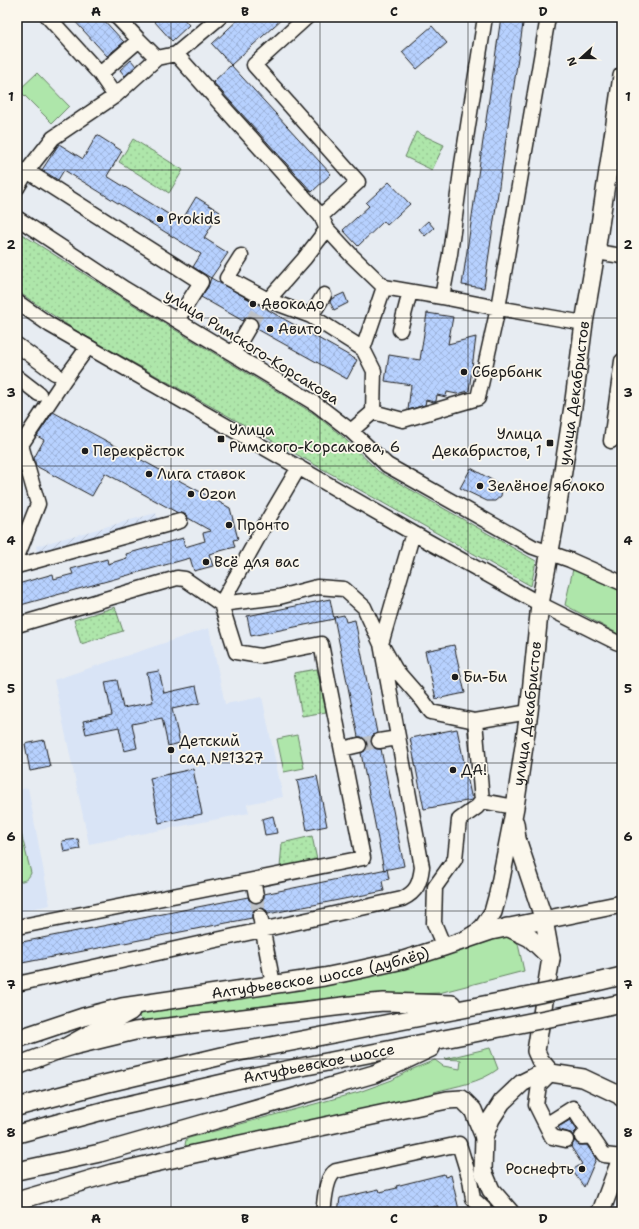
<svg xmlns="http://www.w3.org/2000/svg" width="639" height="1229" viewBox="0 0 639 1229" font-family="'Shantell Sans',sans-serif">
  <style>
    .built { fill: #d9e4f6 }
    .industrial { fill: url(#industrial-furrows) }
    .green { fill: #aee6aa; stroke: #658163 }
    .park { fill: url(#park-dots); stroke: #658163 }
    .building { fill: url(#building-cross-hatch); stroke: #1c1c1c }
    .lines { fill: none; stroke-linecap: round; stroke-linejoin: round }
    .minor-tunnel { stroke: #bec2c7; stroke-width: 14; stroke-dasharray: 14 7; stroke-linecap: butt }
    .minor-casing { stroke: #1c1c1c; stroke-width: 17 }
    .major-casing { stroke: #1c1c1c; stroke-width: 20 }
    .minor { stroke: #fbf7ec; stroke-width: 14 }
    .major { stroke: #fbf7ec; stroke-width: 17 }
    .major-bridge-casing { stroke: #1c1c1c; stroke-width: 20; stroke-linecap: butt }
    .major-bridge { stroke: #fbf7ec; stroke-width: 17 }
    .grid { fill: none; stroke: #1c1c1c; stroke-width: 1; stroke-opacity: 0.55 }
    .poi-dot { fill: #1c1c1c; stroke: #fbf7ec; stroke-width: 1.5 }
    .labels { text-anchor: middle; stroke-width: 3.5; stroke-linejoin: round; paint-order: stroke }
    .poi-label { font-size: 15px; fill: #1c1c1c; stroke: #fbf7ec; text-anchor: start }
    .street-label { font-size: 15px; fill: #1c1c1c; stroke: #fbf7ec }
    .neatline { fill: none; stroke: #1c1c1c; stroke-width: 1.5 }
    .grid-label { font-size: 13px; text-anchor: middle; font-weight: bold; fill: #1c1c1c }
  </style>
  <defs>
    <pattern id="industrial-furrows" width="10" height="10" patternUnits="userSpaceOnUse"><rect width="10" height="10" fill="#d9e4f6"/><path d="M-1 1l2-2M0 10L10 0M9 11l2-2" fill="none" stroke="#bac3d2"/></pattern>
    <pattern id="park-dots" width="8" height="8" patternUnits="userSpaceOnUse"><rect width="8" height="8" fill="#aee6aa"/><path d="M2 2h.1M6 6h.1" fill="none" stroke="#95c592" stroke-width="1.8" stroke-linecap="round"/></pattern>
    <pattern id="building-cross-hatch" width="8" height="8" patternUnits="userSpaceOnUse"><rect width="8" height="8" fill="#b7d1ff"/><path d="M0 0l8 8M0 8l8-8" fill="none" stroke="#9db3da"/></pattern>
  </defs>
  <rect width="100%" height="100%" fill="#e7ecf2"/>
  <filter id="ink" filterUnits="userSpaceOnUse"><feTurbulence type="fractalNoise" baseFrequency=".025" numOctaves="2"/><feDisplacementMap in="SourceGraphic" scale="8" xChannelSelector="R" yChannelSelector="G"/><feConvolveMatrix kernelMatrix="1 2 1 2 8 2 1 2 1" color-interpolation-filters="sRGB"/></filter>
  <g filter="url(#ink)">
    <path class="built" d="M209,628L225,704L262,697L283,797L247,804L249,813L89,844L54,680Z
      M28,788L50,905L17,912V790Z"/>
    <path class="industrial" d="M156,513L158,520L38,554L36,546Z"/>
    <path class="green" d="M37,73L69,106L52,123L19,90Z
      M573,569L622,589V636L565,605Z
      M297,735L304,768L284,772L277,739Z
      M17,817L31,873C28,880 24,881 17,882Z
      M505,936L512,937L518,944L524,971L439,993L341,997L284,1003L159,1020H142L139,1017L140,1012Z
      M490,1048L498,1069C480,1083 456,1086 434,1092L435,1097L190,1148L185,1145L186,1140L189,1138L359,1092L392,1080L408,1071L435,1060L443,1066L460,1069L461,1060L444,1059Z"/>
    <path class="park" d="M416,132L444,145L432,170L405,157Z
      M133,139L183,170L169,193L119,162Z
      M17,231L119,296L313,413L342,436L378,471L536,561L531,586L75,330L17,291Z
      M115,607L123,631L81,644L74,620Z
      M317,669L326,712L302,716L294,673Z
      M312,836L317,860L280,868L282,843Z"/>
    <path class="building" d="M71,17H101L124,42L107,56Z
      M158,17H182L189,25L172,41L154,21Z
      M241,17H284L231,65L212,44Z
      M501,17H524L484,288L462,285Z
      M432,26L447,43L417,69L402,52Z
      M131,60L136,66L125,76L120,70Z
      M231,65L331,174L312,192L213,82Z
      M97,135L122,151L107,176L181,222L196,197L220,212L204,238L228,253L211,278L193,267L201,254L64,170L58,180L42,170L59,144L83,159Z
      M389,182L410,204L387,225L384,221L358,246L343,230L369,206L366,203Z
      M428,221L434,228L425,236L419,229Z
      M211,278L357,360L347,379L257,329L258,325V321L254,318L250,317H246L243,321L201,297L208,287Z
      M344,293L348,303L334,310L330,302L331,299Z
      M427,313L453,317L448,344L476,337L469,391L457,394L447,392L446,397L437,395L436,401L434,402L426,400L425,405L408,410L411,385L385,381L389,355L420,360Z
      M53,412L230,508L238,539L233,540L235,547L209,554L213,566L194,571L190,558L17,606V590L20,589L18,584L53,574L54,579L73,574L71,569L107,559L108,564L127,558L126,554L183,538L185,547L205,541L203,533L211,531L188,518L186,515L182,513H178L105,473L92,496L36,466L34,458L44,440L37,436Z
      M471,468L497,483L502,489L501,496L495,501H487L460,488Z
      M330,599L334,619L251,636L247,616Z
      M344,615L346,622L355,620L377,733L373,735L371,738V743L373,747L376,749H381L404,866L384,870L361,753L365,751L367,748V743L365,739L362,737H358L334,617Z
      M454,645L465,693L436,699L425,651Z
      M159,671L164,693L196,686L200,703L172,709L180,743L168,746L162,718L132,724L137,748L124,751L119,727L86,734L83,721L112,715L105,682L117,680L123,708L153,702L147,673Z
      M457,729L472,800L424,809L410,738Z
      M44,740L50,767L30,771L25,744Z
      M193,769L202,814L159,823L150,778Z
      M317,776L327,826L307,830L297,780Z
      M273,816L277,833L265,835L262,819Z
      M78,839L80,849L64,852L62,841Z
      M387,869L389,879L382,881L384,891L268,914L267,911L263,908H258L254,910L252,913V918L17,964V943L248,897L249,900L253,903H258L261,902L264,898V894Z
      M570,1120L577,1130L574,1133V1137L571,1133L560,1130L558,1127Z
      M574,1140L579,1145H587L596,1159L584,1187L572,1170L582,1164L571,1147L574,1142Z
      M444,1174L445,1177L451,1175L459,1210L450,1212H439L438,1206L423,1209V1206L402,1211V1209L388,1212H338L340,1198L379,1189L380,1192L397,1188L396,1186Z"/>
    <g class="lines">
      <path class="minor-tunnel" d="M250,325L261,306
        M359,745L379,741
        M256,895L260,916"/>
      <defs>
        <path id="minor" d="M48,17L100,74L115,96
          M307,17L254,65L358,182L321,216
          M485,17L462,164L450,254L442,297L498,308L584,323
          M139,40L157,58
          M176,54L321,216L327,229L352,256L384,287
          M100,74L139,40L117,17
          M27,171L201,282L177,320
          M17,188L27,171L53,138L115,96L157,58L176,54L220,17
          M17,218L125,289L316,404L351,431L387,465L533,547L570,560L622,583
          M596,252L622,256
          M241,256L227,278L268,300L311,316L363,349L384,287L442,297
          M268,300L304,259L327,229
          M17,302L50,325L413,533L540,604L616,642L622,644
          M311,316L324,295
          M400,330L410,292
          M17,345L55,373
          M363,349L374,371L373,412
          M233,354L250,325
          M17,377L39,394
          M351,431L373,412L403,420L478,398L498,308L548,17
          M611,441L622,361
          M17,557L38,504L21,445L64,380L88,347
          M17,566L180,521
          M221,604L279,597L317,587L344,589L364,607L381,644L395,669L423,701L431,712L475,721
          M221,604L266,523L299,467
          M17,625L177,578L185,579L221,604L236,652L260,656L321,644L363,858L17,927
          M379,741L398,738
          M342,749L359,745
          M515,807L482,801L475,721L529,712
          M253,880L256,895
          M260,916L273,984
          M444,947L434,923L435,887L455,859L459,820L477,807L482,801
          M17,984L402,899C417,892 420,883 422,867L381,644L413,533
          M551,1073L539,1085L536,1105L552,1137L566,1140
          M546,1125L573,1108L591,1136
          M582,1137L591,1136L604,1155L622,1157
          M323,1212C325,1200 325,1177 336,1171L459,1144L470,1180L473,1199L484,1209"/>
        <g id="major">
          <path d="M515,823L517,839L544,920L551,958L536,1051L540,1060L551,1073"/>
          <path d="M507,927L530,938L551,958"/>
          <path id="s1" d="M465,940L478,932L484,926L493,912L498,894L515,807L529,712L540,604L554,529L574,400L584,323L596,252L622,76"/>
          <path d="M584,985L622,976"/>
          <path d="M580,1012L622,1003"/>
          <path id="s2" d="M17,1039L83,1017L122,1007L324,977L358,970L403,960L444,947L491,931L622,904"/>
          <path d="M56,1051L73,1046L135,1031L360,1004L384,1002L452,1004"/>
          <path d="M17,1066L64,1048L131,1011"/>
          <path d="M17,1107L104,1084L239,1052L499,1002"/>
          <path id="s3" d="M17,1134L110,1109L245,1078L495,1029"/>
          <path d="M17,1171L100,1153L212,1121L374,1074L393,1066L431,1048"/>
          <path d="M17,1201L112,1173L194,1154L447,1100L462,1099L473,1110L484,1137"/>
          <path d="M510,1212L491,1190L483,1171L484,1137L491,1119L502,1102L522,1083L536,1076L551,1073L583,1078L619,1095L622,1098"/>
          <path d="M600,1212L602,1209L622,1156"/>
        </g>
      </defs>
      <use href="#minor" class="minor-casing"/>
      <use href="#major" class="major-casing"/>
      <use href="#minor" class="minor"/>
      <use href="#major" class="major"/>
      <defs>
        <path id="major-bridge" d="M499,1002L584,985
          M495,1029L580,1012"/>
      </defs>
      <use href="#major-bridge" class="major-bridge-casing"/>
      <use href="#major-bridge" class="major-bridge"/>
    </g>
  </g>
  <path class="grid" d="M171,17V1212M320,17V1212M468,17V1212M17,170H622M17,318H622M17,466H622M17,614H622M17,763H622M17,911H622M17,1059H622"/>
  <g class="poi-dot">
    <circle cx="160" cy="219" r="4"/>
    <circle cx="253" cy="304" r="4"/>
    <circle cx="270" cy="329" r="4"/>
    <circle cx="464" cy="372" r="4"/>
    <rect x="217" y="435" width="8" height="8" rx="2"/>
    <rect x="546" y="439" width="8" height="8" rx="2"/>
    <circle cx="85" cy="451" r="4"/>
    <circle cx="149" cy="474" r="4"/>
    <circle cx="480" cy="486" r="4"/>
    <circle cx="191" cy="494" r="4"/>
    <circle cx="229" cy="525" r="4"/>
    <circle cx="206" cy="562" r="4"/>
    <circle cx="455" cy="677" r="4"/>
    <circle cx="171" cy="750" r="4"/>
    <circle cx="453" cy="770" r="4"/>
    <circle cx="582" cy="1169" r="4"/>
  </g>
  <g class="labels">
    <g class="poi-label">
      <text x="168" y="224">Prokids</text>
      <text x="261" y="309">Авокадо</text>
      <text x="278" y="334">Авито</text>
      <text x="472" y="377">Сбербанк</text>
      <text x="229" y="435">Улица<tspan x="229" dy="17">Римского-Корсакова, 6</tspan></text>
      <text x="542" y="439" text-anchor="end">Улица<tspan x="542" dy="17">Декабристов, 1</tspan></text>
      <text x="93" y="456">Перекрёсток</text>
      <text x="157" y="479">Лига ставок</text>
      <text x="488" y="491">Зелёное яблоко</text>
      <text x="199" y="499">Ozon</text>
      <text x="237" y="530">Пронто</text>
      <text x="214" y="567">Всё для вас</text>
      <text x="463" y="682">Би-Би</text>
      <text x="179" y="746">Детский<tspan x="179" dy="17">сад №1327</tspan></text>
      <text x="461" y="775">ДА!</text>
      <text x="574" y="1174" text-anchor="end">Роснефть</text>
    </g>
    <g class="street-label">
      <text transform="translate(252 347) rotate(32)" y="5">улица Римского-Корсакова</text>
      <text dy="5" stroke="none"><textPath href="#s1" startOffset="566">улица Декабристов</textPath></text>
      <text dy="5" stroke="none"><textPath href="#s1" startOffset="242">улица Декабристов</textPath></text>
      <text dy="5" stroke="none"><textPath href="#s2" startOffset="311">Алтуфьевское шоссе (дублёр)</textPath></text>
      <text dy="5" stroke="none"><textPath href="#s3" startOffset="310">Алтуфьевское шоссе</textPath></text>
    </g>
  </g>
  <rect width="639" height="1229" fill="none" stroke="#fbf7ec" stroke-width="44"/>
  <g transform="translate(581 58) rotate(249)" stroke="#fbf7ec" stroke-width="3" paint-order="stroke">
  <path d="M0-3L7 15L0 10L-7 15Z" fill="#1c1c1c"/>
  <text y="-6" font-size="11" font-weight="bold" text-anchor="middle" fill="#1c1c1c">N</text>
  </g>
  <rect x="22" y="22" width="595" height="1185" class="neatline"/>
  <g class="grid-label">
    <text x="96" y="16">A</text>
    <text x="245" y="16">B</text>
    <text x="394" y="16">C</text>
    <text x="543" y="16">D</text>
    <text x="11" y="101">1</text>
    <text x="628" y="101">1</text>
    <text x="11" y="249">2</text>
    <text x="628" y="249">2</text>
    <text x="11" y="397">3</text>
    <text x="628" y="397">3</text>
    <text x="11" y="545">4</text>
    <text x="628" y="545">4</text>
    <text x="11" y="693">5</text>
    <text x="628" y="693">5</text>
    <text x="11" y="841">6</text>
    <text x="628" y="841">6</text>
    <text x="11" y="989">7</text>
    <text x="628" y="989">7</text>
    <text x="11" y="1137">8</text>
    <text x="628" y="1137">8</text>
    <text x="96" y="1223">A</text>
    <text x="245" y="1223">B</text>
    <text x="394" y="1223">C</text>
    <text x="543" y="1223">D</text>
  </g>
</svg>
